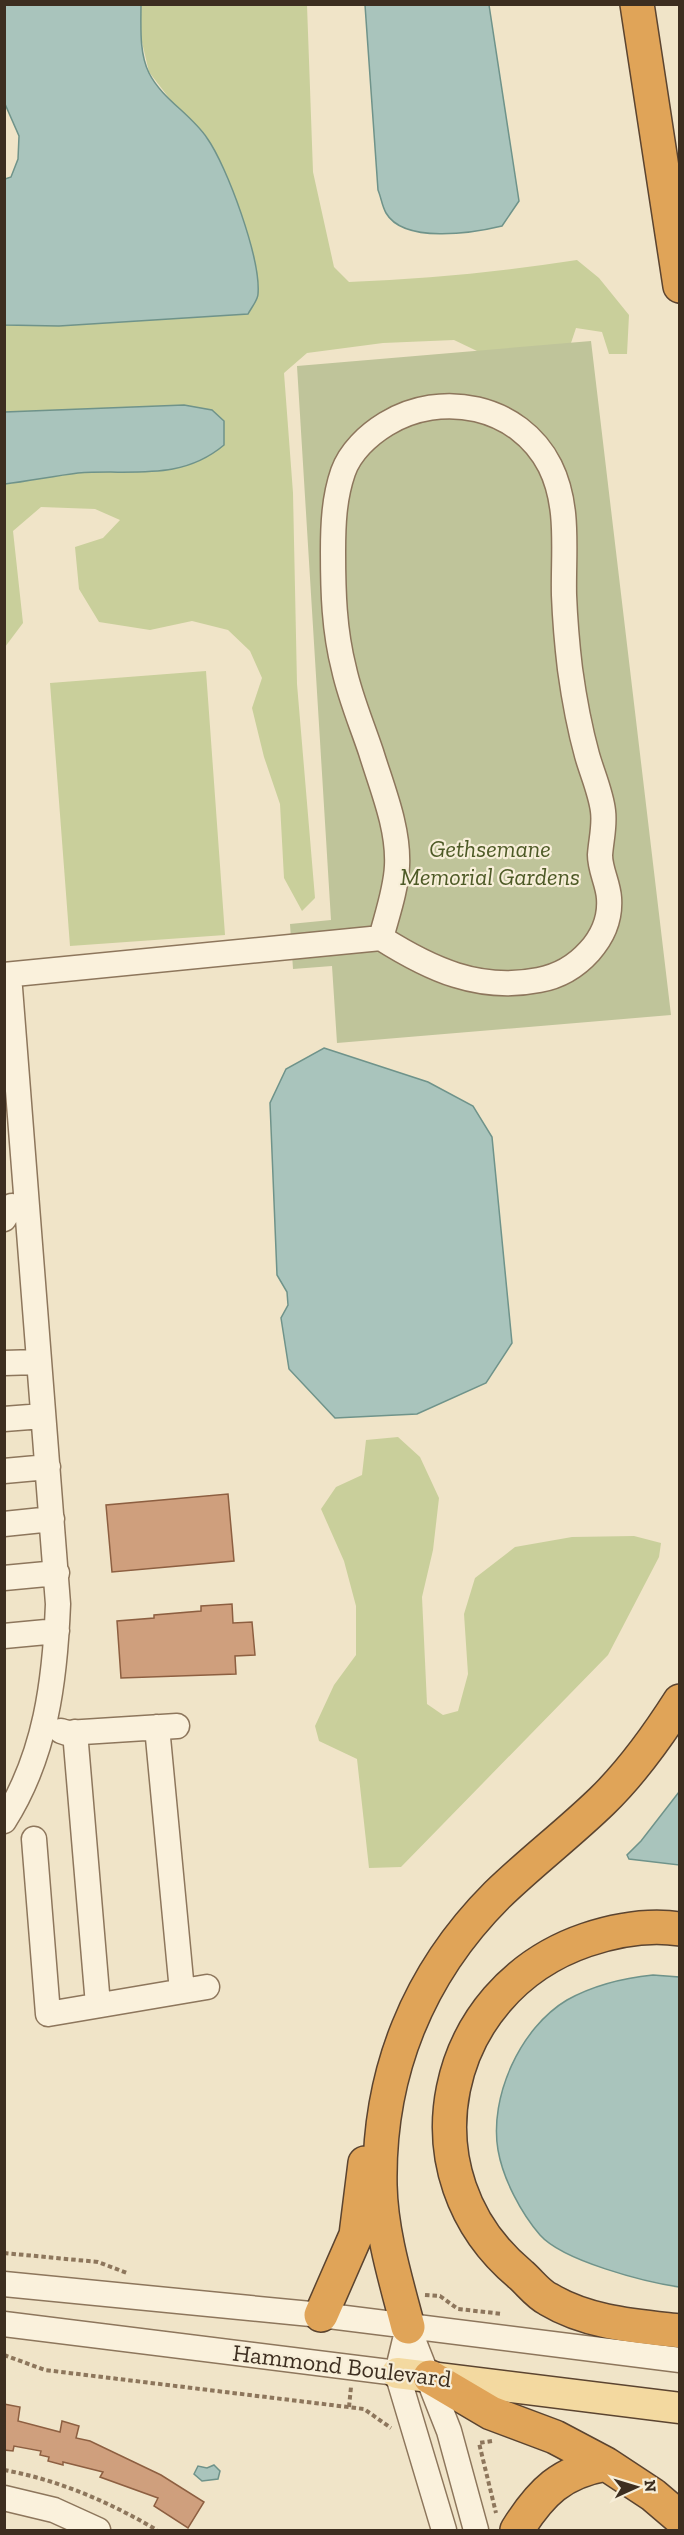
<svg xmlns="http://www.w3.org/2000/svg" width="684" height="2535" viewBox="0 0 684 2535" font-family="'Zilla Slab',serif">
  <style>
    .green { fill: #c9cf9b }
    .cemetery { fill: #bfc49a }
    .water { fill: #a9c4bc; stroke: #6f938a; stroke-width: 1.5 }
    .building { fill: #cf9f7d; stroke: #8d5f41; stroke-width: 1.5 }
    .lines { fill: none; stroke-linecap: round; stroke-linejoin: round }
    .minor-casing { stroke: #8d765c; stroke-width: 27 }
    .major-casing { stroke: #5b4430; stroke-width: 33 }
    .highway-casing { stroke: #5b4430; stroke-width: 36 }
    .path { stroke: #8d765c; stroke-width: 4; stroke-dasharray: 4.5 3; stroke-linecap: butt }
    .minor { stroke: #faf1dc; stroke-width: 24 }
    .major { stroke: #f3d9a0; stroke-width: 30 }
    .highway { stroke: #e0a458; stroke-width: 33 }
    .labels { text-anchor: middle; stroke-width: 4.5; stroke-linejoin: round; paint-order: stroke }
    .park-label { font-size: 24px; font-style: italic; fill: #4d5a26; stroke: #f7eed8 }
    .street-label { font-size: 24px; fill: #3d2e20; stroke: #f7eed8 }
  </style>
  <rect width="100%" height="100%" fill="#f0e4c8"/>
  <path class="green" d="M141,5H307L313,172L334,267L349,282C426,279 501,272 577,260L599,278L629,315L627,354H609L602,332L576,328L567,355L498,361L454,340L383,343L307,353L284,373L293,493L297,684L315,898L302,911L284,878L280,804L264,757L252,708L262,678L250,651L228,630L192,621L150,630L99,622L79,589L75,547L103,538L120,520L95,509L41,507L13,531L23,623L5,647V484C29,481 54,476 78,473C131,469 180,482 224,444V421L184,405L5,412V325L59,326L248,314L207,137L176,107L149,72L141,38Z
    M206,671L225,935L70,946L50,683Z
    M398,1437L420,1457L439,1498L433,1550L422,1597L427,1704L443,1715L458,1711L468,1674L464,1614L475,1578L515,1547L572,1537L634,1536L661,1543L659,1557L608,1655L401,1867L369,1868L357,1759L319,1741L315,1726L334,1685L356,1655V1606L344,1561L321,1509L336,1487L362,1475L366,1440Z"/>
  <path class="cemetery" d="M591,341L671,1015L337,1043L332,966L293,969L290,924L331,920L297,366Z"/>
  <path class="water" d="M5,4L141,5C141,26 139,53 149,73C162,99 191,114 207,138C227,166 261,259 258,294C258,300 251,308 248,314L59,326L5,325V179L11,177L18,159L19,136L5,104Z
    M365,5H489L519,201L502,226C473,233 404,244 386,213C382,206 381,197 378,190Z
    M184,405L212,410L224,421V445C180,482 131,469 78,473C54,476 29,481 5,484V412Z
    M324,1048L428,1082L473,1106L492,1137L512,1343L486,1383L417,1414L335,1418L289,1369L281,1318L288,1305L287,1292L277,1275L270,1103L286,1069Z
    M679,1792V1865L629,1859L627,1855L641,1841Z
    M653,1975L679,1977V2287C645,2282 563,2261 540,2235C521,2213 503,2179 498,2150C489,2097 520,2028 567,2000C594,1985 623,1978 653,1975Z
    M214,2465L220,2471L218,2479L202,2481L194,2474L198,2466L207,2468Z"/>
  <path class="building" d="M228,1494L234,1561L112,1572L106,1505Z
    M232,1604L233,1623L252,1622L255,1655L235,1656L236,1674L121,1678L117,1621L154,1618V1615L201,1611V1606Z
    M4,2404L20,2407L18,2421L60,2432L62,2421L79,2426L76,2438L90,2441L161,2475L204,2502L188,2528L154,2506L158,2498L100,2477L103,2472L63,2462V2465L48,2461L49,2457L40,2455L41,2451L14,2446L13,2451L4,2450Z"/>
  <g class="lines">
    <defs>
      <path id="minor" d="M4,975L381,938C430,969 479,992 539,980C577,973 612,938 609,898C608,883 600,870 600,855C601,840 605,826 603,811C601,793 592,773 587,755C579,726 574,698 570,669C567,644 565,620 564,595C563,552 570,506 550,466C519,405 441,390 386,424C368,435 350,452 343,472C334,498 333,525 333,552C333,591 334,630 344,669C350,697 362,725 371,752C382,788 399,828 397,866C396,890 387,915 381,938
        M4,1219L12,1206
        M4,1363L38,1362
        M4,1419L43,1416
        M4,1471L48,1467
        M4,1524L52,1519
        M4,1578L57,1573
        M4,1636L57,1631
        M157,1727L182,1991
        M61,1731L67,1733L177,1726
        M75,1732L98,2005
        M4,1821C46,1755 55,1680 58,1604L9,975
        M34,1839L48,2014L207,1987
        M4,2284L321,2315L680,2360
        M4,2324L397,2373
        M408,2327L449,2431L476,2530
        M408,2327L397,2373L444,2530
        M4,2498L54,2510L98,2530"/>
      <path id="major" d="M397,2373L680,2408"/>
      <path id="highway" d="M637,4L680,286
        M680,1929C647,1924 616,1930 586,1940C440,1990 400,2175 521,2275C530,2283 538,2294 548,2299C588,2323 635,2326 680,2331
        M321,2315L356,2235L365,2163
        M408,2327C396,2281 381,2233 380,2185C378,2073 418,1974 497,1895C531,1862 568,1834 602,1801C633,1771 657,1737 680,1701
        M430,2377L491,2413L555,2437L606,2464L653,2495L680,2518
        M517,2530C541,2492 561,2472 606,2464"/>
    </defs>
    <use href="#minor" class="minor-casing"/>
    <use href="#major" class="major-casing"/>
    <use href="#highway" class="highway-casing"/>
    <path class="path" d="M4,2253L98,2262L127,2273
      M425,2295L440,2296L458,2309L503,2314
      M4,2355L45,2370L364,2409L391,2428
      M349,2407L351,2387
      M492,2441L479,2443L496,2513
      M4,2470C59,2480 109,2502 157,2530"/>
    <use href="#minor" class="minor"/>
    <use href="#major" class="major"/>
    <use href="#highway" class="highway"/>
  </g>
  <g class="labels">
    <g class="park-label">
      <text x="490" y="857">Gethsemane<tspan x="490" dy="28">Memorial Gardens</tspan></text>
    </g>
    <g class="street-label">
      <text transform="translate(342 2366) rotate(7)" y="8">Hammond Boulevard</text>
    </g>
  </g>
  <rect width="684" height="2535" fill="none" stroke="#3d2e20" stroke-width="12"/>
  <g transform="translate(636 2487) rotate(86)" stroke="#f7eed8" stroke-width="4.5" paint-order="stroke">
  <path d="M0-4.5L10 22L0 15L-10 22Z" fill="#3d2e20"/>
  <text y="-9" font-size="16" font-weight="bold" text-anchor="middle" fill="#3d2e20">N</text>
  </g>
</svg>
